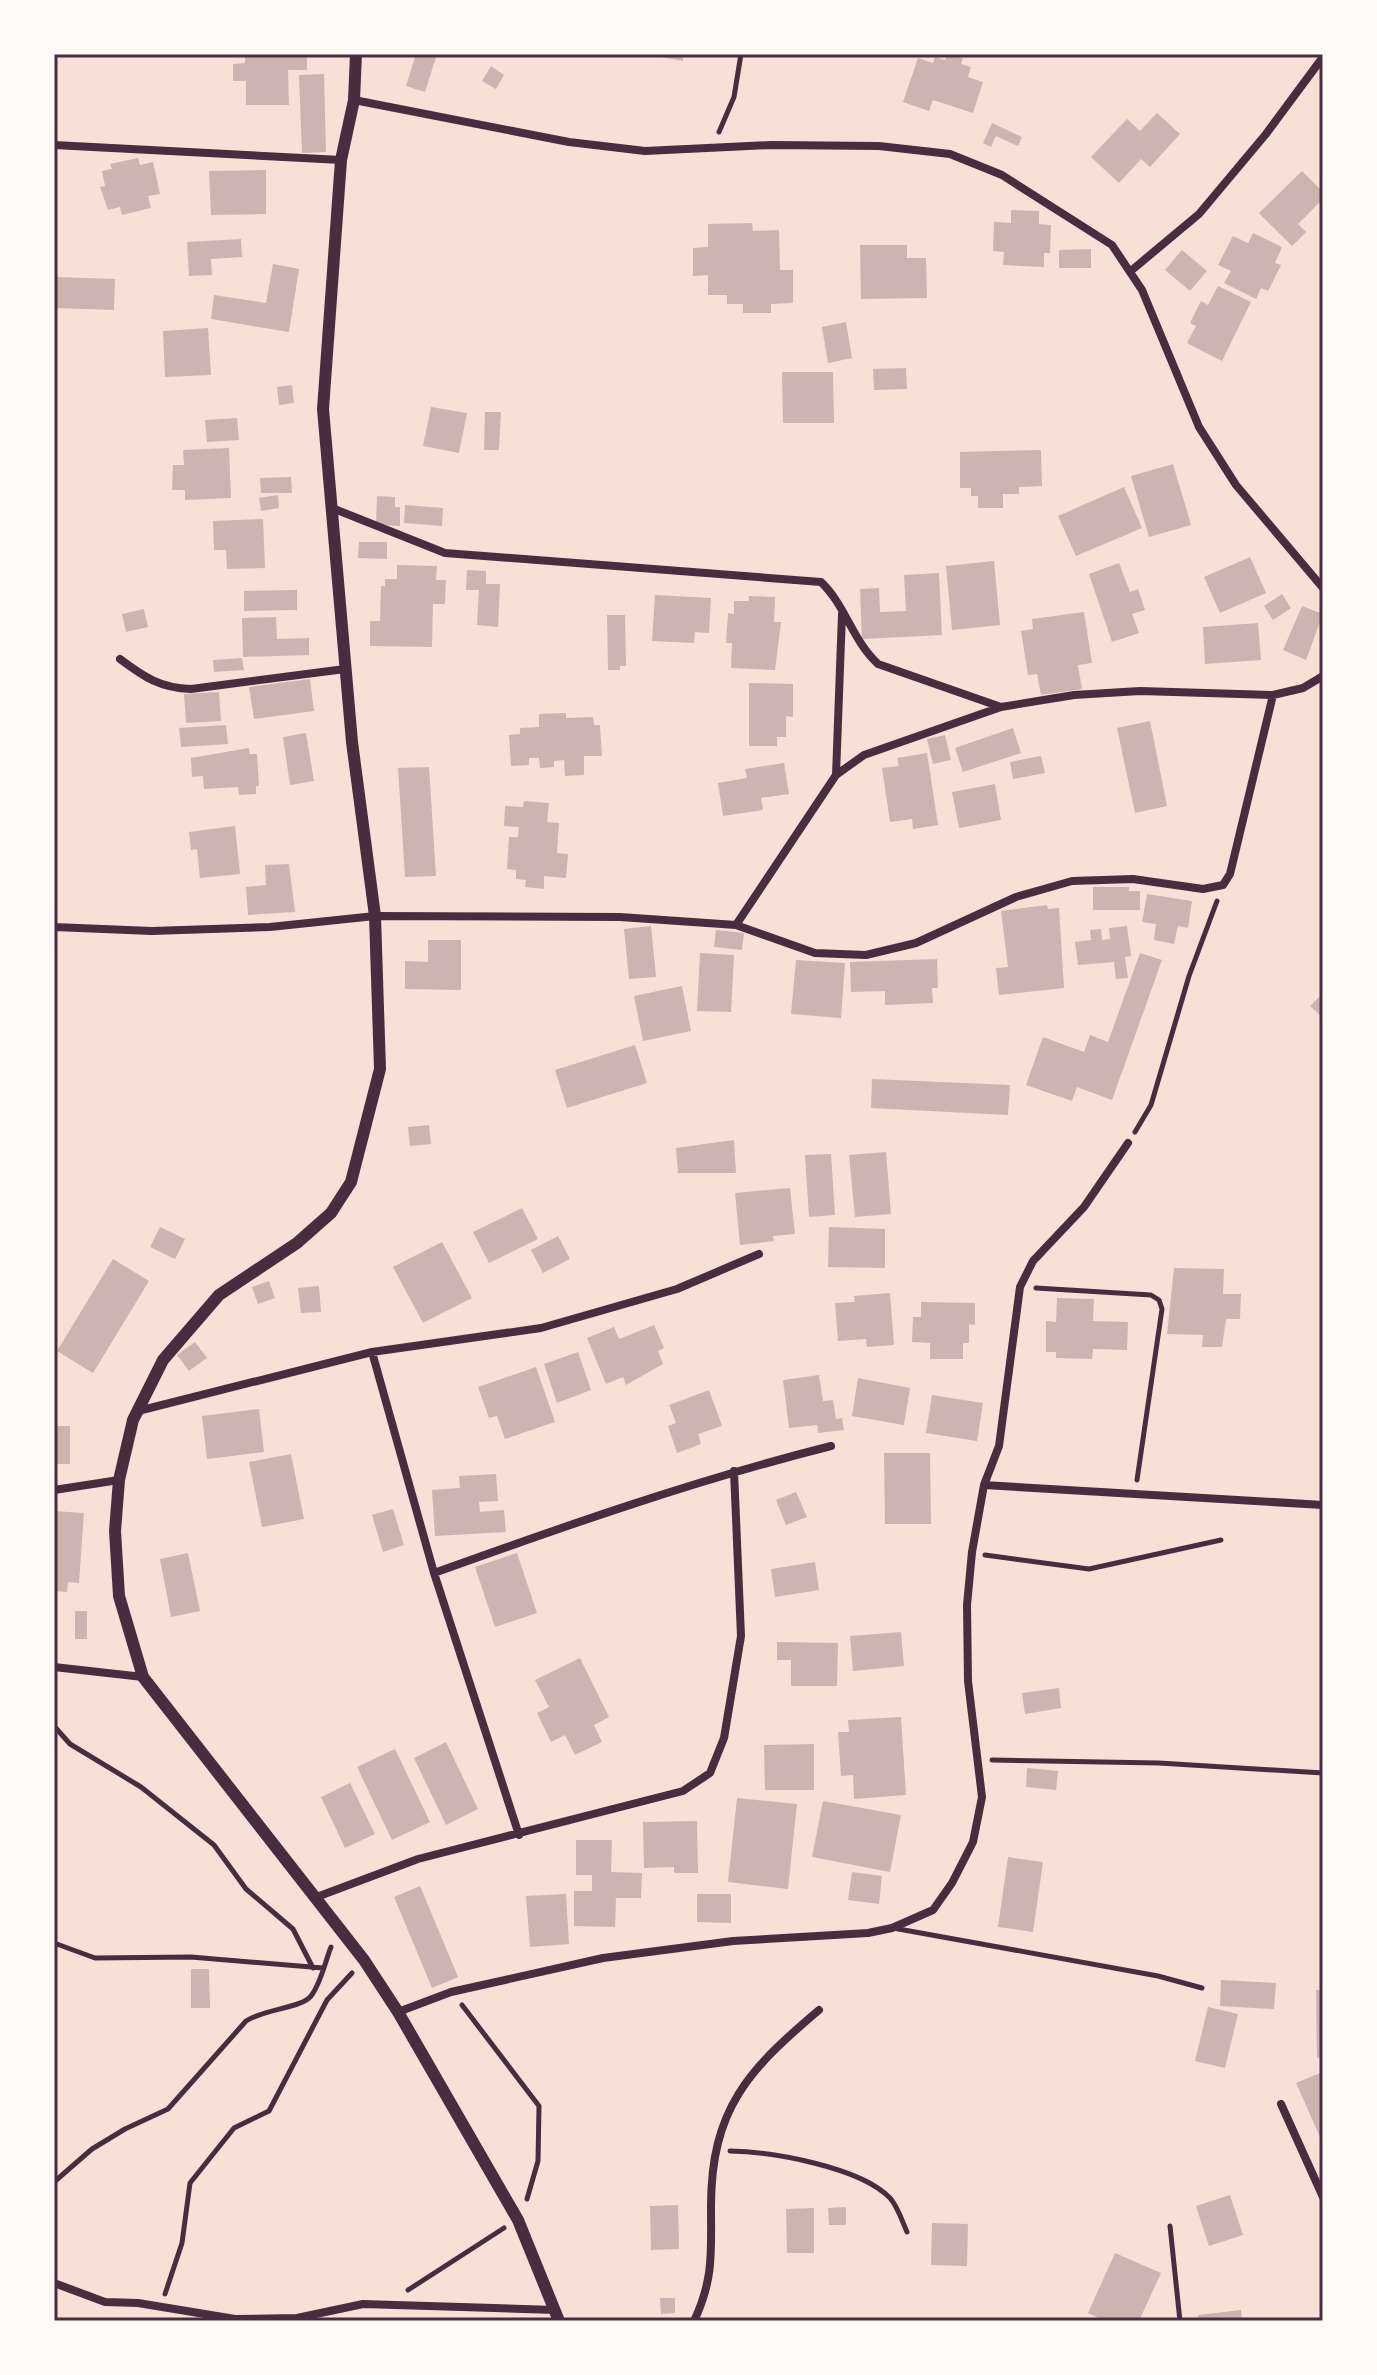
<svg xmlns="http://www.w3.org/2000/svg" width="1377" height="2375" viewBox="0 0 1377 2375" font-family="'Varela Round',sans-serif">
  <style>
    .building { fill: #ccb4b1 }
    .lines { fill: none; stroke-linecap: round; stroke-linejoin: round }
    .path { stroke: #4a2c40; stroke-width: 5 }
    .service { stroke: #4a2c40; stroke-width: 5 }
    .minor { stroke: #4a2c40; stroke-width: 8 }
    .tertiary { stroke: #4a2c40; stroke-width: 12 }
    .neatline { fill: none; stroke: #4a2c40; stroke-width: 3 }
  </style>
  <rect width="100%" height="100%" fill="#f7e1d7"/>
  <path class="building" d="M245,54H307V70H288L289,105H246V81H233V64L245,63Z
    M416,54H437L425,92L406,86Z
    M645,54H683V61Z
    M947,54L963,58L961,64L971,67L968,77L983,82L973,113L933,100L929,111L903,102L918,58L933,63L935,57L945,60Z
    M491,66L504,75L496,89L482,81Z
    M324,74L326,152L302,153L299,75Z
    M1157,113L1180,134L1150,167L1141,159L1119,183L1091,157L1127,119L1140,131Z
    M992,123L1022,137L1018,146L996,136L991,147L983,143Z
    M138,158L140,165L153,162L160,194L148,196L151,208L122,215L120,207L108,210L100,187L105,186L102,171L112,169L110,164Z
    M266,170V214L211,215L209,171Z
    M1302,171L1323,192V199L1298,224L1306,232L1292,246L1259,213Z
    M1011,210L1039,211V224L1051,225L1050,253H1044V267L1003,265L1004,252L993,251L994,222L1011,223Z
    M752,223L753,231L779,230L780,270H793V303L771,304V313H743V304H727V295H708V275L693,276V248L708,247V224Z
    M1253,233L1282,247L1275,263L1281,265L1268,291L1261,288L1256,299L1224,283L1231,271L1218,265L1233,236L1248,243Z
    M241,239L242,257L211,259L212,275L189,276L187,242Z
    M860,245H907V258H926L927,298L861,299Z
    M1091,249V268H1059V250Z
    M1182,250L1207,271L1190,291L1165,270Z
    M273,264L299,269L289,332L211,319L214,295L266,303Z
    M57,277L115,279L114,310L56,308Z
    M1218,286L1251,302L1222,361L1187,343L1196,326L1190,323L1201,301L1208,305Z
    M846,322L852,358L828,363L822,327Z
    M208,328L211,375L165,377L163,331Z
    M906,368L907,389L874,390L873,369Z
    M782,372H833L834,423H783Z
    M292,385L294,403L279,405L277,387Z
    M431,407L467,413L459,453L423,446Z
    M485,412H501L499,450H484Z
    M237,418L239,440L207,442L205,420Z
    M229,448L231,498L185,500V490H172L173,465H184L183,450Z
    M1041,450L1042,486L1019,487V494H1003V508H978V496H971V488H960V452Z
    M1173,464L1191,525L1149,537L1131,476Z
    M291,477L292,493H261L260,478Z
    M1124,487L1142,528L1076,556L1058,516Z
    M278,495L279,508L261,511L259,498Z
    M377,496L395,497V507H400V526L376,525Z
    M405,505L443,508L442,526L404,523Z
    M263,519L265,568L227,569L226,550H214L213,521Z
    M359,542H387V559L358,558Z
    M1250,557L1266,593L1220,613L1204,577Z
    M994,561L1000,625L952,630L946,566Z
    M1119,563L1130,592L1138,589L1145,610L1132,614L1139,633L1112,642L1089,574Z
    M397,565L437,566L436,580H446L445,604H433L432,647L370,646V621H380L381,586H385V579H397Z
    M467,570L486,571V584H500L498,627L477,625L479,590H466Z
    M939,573L942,635L862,639L860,589L879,588L880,612L906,611L904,575Z
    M297,590V610L244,611V591Z
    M1282,594L1291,608L1273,620L1264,606Z
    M655,595L711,598L709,633L695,632L694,643L652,641Z
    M749,596L775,597L774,622H781L775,670L731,668L732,643H726L728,613L734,614V601H749Z
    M1302,606L1323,614L1306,660L1283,650Z
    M144,609L148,627L126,632L122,614Z
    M1084,612L1092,663L1078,665L1082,689L1041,695L1037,674L1028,675L1021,631L1033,629L1032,619Z
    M607,615H625L626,666H620V670H608Z
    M276,617L277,639L309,638V655L243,657L242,618Z
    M1258,623L1261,660L1205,664L1203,627Z
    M242,658L244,670L214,672L213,660Z
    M310,679L314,711L254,719L249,687Z
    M749,683L793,684V717L786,716V737H777V746H749Z
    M219,692L221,721L186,723L184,694Z
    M566,713V718L593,717L594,725H600L602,756H584V775L565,776L564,760L554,761V767L540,768L539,758H529V765L511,766L509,735L520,734V728L539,727V714Z
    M1150,721L1167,806L1135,813L1117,728Z
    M226,725L228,744L181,747L179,728Z
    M1013,728L1021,753L963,772L955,748Z
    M306,733L314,781L290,785L283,737Z
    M945,735L951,760L933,764L927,739Z
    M249,748L250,754H257L259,786H256V794L239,795L238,787L204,789L203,776L192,777L191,758Z
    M927,753L938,825L913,829L912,819L890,822L882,768L899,766L897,758Z
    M1041,756L1045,773L1013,779L1010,762Z
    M784,763L789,794L761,798L763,810L723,816L718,783L747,778L745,769Z
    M429,767L436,876L405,877L398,768Z
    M995,784L1001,820L959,828L952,792Z
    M524,801L549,803L547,822L559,823L557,853L568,854L566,878L544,876V889L525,887L526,880L516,879V870L507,869L509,837H518L519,827L504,826L505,806L523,807Z
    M235,826L240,874L200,878L197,849L191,850L189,832Z
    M289,864L295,912L248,915L246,887L266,885L265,865Z
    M1093,887H1129V891H1140V910H1093Z
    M1147,894L1192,901L1188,928L1178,926L1174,944L1154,940L1156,924L1142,922Z
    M1047,905L1048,909L1059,908L1064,988L999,995L996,968L1008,967L1001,911Z
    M651,926L656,977L629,979L624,929Z
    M1127,926L1131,956L1125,957L1128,978L1116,979L1114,962L1078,965L1075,942L1091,940L1090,930L1101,929L1102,940L1110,939L1109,928Z
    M716,930L744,933L742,950L714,947Z
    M428,940H461V990L405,989V961L428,962Z
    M700,953L734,955L731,1012L697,1011Z
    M1140,953L1162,960L1112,1100L1077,1087L1072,1101L1026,1085L1043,1037L1084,1052L1090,1035L1108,1042Z
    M937,959L938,988H932L933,1003L885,1005V991L851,992L850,962Z
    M796,960L845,963L841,1018L791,1014Z
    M682,986L691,1031L643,1041L634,996Z
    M1323,993V1018L1310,1006Z
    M635,1045L647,1083L567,1108L555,1070Z
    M872,1079L1010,1085L1008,1115L871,1108Z
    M429,1125L431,1144L410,1146L408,1127Z
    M734,1140L736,1173H678L676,1148Z
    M886,1152L891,1214L855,1217L849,1155Z
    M831,1154L835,1215L809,1217L805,1155Z
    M790,1188L795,1234L773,1236L774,1241L740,1245L735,1193Z
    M522,1208L538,1239L489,1263L473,1232Z
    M160,1227L185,1239L175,1259L150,1247Z
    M829,1227L885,1229V1268L828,1267Z
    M558,1236L570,1259L543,1273L531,1250Z
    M442,1242L472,1298L423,1323L393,1267Z
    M113,1259L149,1281L93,1373L57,1351Z
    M1174,1268L1224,1269L1223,1294H1241L1240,1319H1226L1222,1347H1202L1203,1335L1167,1334Z
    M269,1281L275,1298L258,1304L252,1287Z
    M319,1286L321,1312L301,1313L298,1288Z
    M890,1293L894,1345L867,1347L866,1339L838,1341L835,1303L855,1302L854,1296Z
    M1057,1298L1094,1299L1093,1321L1128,1322L1127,1350L1093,1349L1092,1359L1056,1358V1352H1046V1321L1056,1322Z
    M921,1302L975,1303V1325L969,1324V1343H963V1359H930V1343L912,1342L913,1317H921Z
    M654,1325L664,1348L658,1351L663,1364L626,1385L623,1377L606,1384L587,1338L614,1327L619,1339Z
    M195,1342L207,1358L189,1371L177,1355Z
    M578,1352L591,1390L557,1403L544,1364Z
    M536,1367L555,1422L505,1439L497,1416L489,1418L478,1387Z
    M819,1375L823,1401L833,1400L836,1419L842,1418L844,1430L818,1433L817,1425L789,1428L783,1380Z
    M858,1378L910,1388L904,1425L852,1416Z
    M709,1390L722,1426L698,1434L701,1444L677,1453L668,1426L676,1423L669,1405Z
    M932,1395L983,1403L977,1441L926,1433Z
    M259,1409L264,1452L207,1459L202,1416Z
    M54,1426H70V1464H54Z
    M884,1453H930L931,1524H885Z
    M291,1454L304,1519L262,1527L249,1462Z
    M496,1474L498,1501L479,1502L480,1512L504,1510L506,1532L435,1536L432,1490L460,1488L459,1476Z
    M796,1492L807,1517L786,1525L776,1500Z
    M393,1509L404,1545L383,1552L372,1515Z
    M54,1511L84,1513L79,1583L68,1582L67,1592L54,1591Z
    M188,1553L200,1611L171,1617L160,1559Z
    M517,1553L537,1613L495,1627L475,1567Z
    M815,1562L819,1590L775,1597L771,1569Z
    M75,1611H87V1639H75Z
    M901,1632L904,1666L853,1671L850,1636Z
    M777,1642L838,1643L837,1686H791V1660H777Z
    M580,1658L609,1717L594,1725L602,1742L575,1755L565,1735L551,1742L537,1713L549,1707L535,1680Z
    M1059,1688L1061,1708L1025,1714L1022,1693Z
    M901,1717L906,1795L854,1799L853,1775L841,1776L838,1732H849L848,1720Z
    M446,1742L478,1809L446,1825L414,1758Z
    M814,1744V1790H765L764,1745Z
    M395,1749L430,1822L392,1840L357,1767Z
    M1027,1768L1058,1771L1056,1790L1026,1787Z
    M350,1783L375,1834L345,1848L321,1797Z
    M737,1798L797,1804L788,1889L728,1882Z
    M823,1801L901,1815L890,1872L812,1857Z
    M697,1821L698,1873H674V1867L644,1868L643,1822Z
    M576,1840H612L611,1872L642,1873L641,1898H616L615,1927L574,1926V1891H592V1875H576Z
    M1008,1857L1043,1862L1033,1932L998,1927Z
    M852,1872L882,1876L879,1904L848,1900Z
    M420,1886L458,1977L432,1988L394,1897Z
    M566,1894L569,1944L530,1947L526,1896Z
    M697,1894H731V1923L697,1922Z
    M191,1969H209L210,2008H191Z
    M1221,1980L1276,1983L1274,2009L1220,2006Z
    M1316,1990H1323V2057L1317,2058Z
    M1208,2007L1238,2014L1225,2068L1195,2061Z
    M1320,2073L1323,2136L1320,2137L1296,2083Z
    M1230,2195L1243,2235L1209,2246L1196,2206Z
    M678,2205L679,2249L651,2250L650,2206Z
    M846,2207V2225H829L828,2208Z
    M814,2208V2253H787L786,2209Z
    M932,2223L968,2224L967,2266L931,2265Z
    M1115,2253L1161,2273L1139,2321H1105L1088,2313Z
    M660,2298H675V2313L661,2314Z
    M1241,2310L1242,2321H1198V2315Z"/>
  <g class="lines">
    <path class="path" d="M719,132L734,97L741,54
      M1135,1132L1151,1105L1189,976L1217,901
      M1036,1288L1151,1295L1159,1300L1162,1309L1137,1480
      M985,1555L1089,1569L1221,1540
      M54,1726L70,1744L141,1787L214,1845L246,1889L293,1929L313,1968
      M992,1760L1159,1763L1323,1773
      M54,1943L95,1958L191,1957L323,1968
      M462,2005L539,2106L538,2161L527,2199
      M730,2151C773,2152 860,2167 890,2198C898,2207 902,2221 907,2232
      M54,2182L92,2149L125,2129L168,2109L246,2021C264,2009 302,2008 311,1996C321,1983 325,1962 331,1947
      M1170,2226L1180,2321
      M408,2290L504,2228
      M165,2294L182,2243L190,2183L234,2128L269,2111L327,2000L352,1973"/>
    <path class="service" d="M893,1928L1158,1976L1202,1988"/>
    <path class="minor" d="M354,100L569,142L645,151L771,145L879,146L950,154L1002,175L1112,245L1142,290L1199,427L1236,485L1323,588
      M54,145L341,160
      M1132,270L1199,214L1266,134L1323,57
      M332,508L445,553L821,582C846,606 852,640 878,664L1001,707L1074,695L1140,691L1273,695L1303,688L1323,676
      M120,659C144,677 160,688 191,689L345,669
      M836,775L842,614
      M736,925L836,775L864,755L1001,707
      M54,927L152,931L270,927L375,916L620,917L736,925L815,953L866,955L916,943L1016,897L1072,881L1133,879L1203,889L1223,885L1230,874L1273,695
      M372,1352L434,1573L519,1835
      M138,1411L372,1352L541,1328L677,1289L759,1254
      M984,1485L1323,1505
      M54,1490L119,1480
      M434,1573C565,1526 696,1480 831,1446
      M54,1667L143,1677
      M314,1898L418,1859L683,1791L710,1773L724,1738L741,1636L734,1471
      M398,2012L451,1992L603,1958L733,1941L868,1933L892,1928L933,1910L952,1883L973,1842L982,1797L968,1681L967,1605L972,1552L984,1485L999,1446L1020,1287L1033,1261L1084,1207L1128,1143
      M1281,2104L1323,2197
      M54,2283L105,2302L138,2303L235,2319L297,2318L363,2304L555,2310
      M694,2321C714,2279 711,2251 711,2207C711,2109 748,2070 819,2010"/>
    <path class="tertiary" d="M356,54L354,100L341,160L323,409L352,742L375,916L380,1069L351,1182L331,1213L297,1243L219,1295L163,1360L133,1420L119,1480L115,1531L119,1596L143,1677L364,1960L398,2012L518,2220L559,2321"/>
  </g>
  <rect width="1377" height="2375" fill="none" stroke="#fffaf5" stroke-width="112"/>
  <rect x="56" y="56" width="1265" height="2263" class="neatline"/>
</svg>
